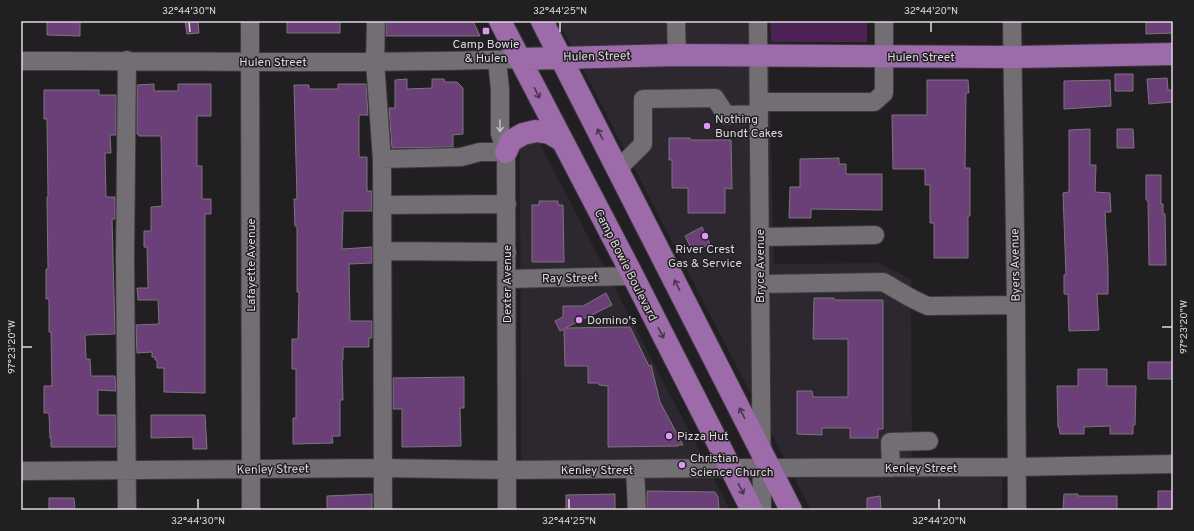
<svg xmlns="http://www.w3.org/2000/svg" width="1194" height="531" viewBox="0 0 1194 531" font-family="Overpass,sans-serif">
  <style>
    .built { fill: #2d272f }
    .green { fill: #4a2354 }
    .building { fill: #6b3f77; stroke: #7a767b }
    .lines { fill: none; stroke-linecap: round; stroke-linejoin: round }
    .minor-casing { stroke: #3d3b3e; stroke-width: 20 }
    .major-casing { stroke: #3d3b3e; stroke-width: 24 }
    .minor { stroke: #726e73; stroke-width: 18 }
    .major { stroke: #9d6aaa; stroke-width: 22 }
    .oneway { stroke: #47364c }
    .oneway2 { stroke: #c2bfc2 }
    .ticks { fill: none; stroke: #dcdadd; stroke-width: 1.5 }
    .poi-dot { fill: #de98f2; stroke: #221f23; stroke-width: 1.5 }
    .labels { text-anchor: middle; stroke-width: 3; stroke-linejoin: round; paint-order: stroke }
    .poi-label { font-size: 12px; fill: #dcdadd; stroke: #221f23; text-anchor: start }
    .street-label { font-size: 12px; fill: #dcdadd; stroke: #221f23 }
    .neatline { fill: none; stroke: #dcdadd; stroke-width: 1.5 }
    .ticks-label { font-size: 10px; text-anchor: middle; fill: #dcdadd }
  </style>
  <rect width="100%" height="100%" fill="#221f23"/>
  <path class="built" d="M558,21H768L774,264L879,263L911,279L912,474L1002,478V510H811Z
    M538,140L730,510H631L629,461L521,460L520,147Z"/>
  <path class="green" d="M770,21H867V42H771Z"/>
  <path class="building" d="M47,21H80V36L47,35Z
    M185,21H198L199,33L187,34Z
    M287,21H340V33H287Z
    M386,21H473L480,36H386Z
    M1146,21H1173V33L1146,34Z
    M1115,74H1133V91H1115Z
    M1167,78L1168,90H1173V102L1149,104L1147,79Z
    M407,79V89L432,88V79H444L445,82H457L463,88V134L453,135V147L392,148L389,108H395V80Z
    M927,80H968L969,93H966L965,168H970V216H968V258H934V223H930V185H925V169H893L892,115H927Z
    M1110,80L1111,106L1064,109V81Z
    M154,84V91H178V84H211V116H197V166H202V199H211V214H205V393L164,392V368H157V360H155V357H152V352L137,353L136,325L159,324L158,300H138L137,288H148L147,247H144V231H151V207L162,206L161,136H139V134H137V85Z
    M338,84H366L368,115H359V157H367V191H372V211H343L342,249L372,247V263L349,264L350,321H372V338H369V347H343V360H342L343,400H340V436H332L333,443L293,444V418H296V369H292V339H298L299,292H297V226H295L294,199H297L294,85H309V89H338Z
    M44,90H99V95H116V135H110L111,153H105L106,197H115V219H112L115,334L85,335L86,359H90L91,376H115L116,391L98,390V415H116V447H51V438H50L49,413H44V386H52L51,332H49V299H46V269H48L47,197H48L47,119H44Z
    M1090,129V165H1096L1095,192L1110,193L1111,212H1105L1108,268V294H1097L1099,330L1069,331L1068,294H1064V275H1066L1063,193L1069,192V130Z
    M1117,129H1133L1134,148H1117Z
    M669,138H690V140H731L732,189L725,188V213H688V188H672V160H669Z
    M839,158V164H846V174H882V210L811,209V218H789L790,187H800V159Z
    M1146,175H1161V204H1163V214H1165L1166,265H1149L1148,200H1146Z
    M539,201H558V205H563L564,262H532V205H539Z
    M702,227L710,244L693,252L685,236Z
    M606,293L612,305L565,328L630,327L649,366L651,365L660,402L683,445H678V446L608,447V386L599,385L598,383H588V366H565L564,329L560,331L555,321L563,317V306H583Z
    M814,298H834V300H883V429H878V438H850V428H822V435L797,434V391H812L813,397H848V339H813Z
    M1148,362H1173L1172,379H1148Z
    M1078,369H1107V386H1136L1135,425H1133V434H1110V426L1084,427V434H1060L1059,427H1058L1057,386H1078Z
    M464,377V408H460L461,446L402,447V409H393V378Z
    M151,415H205L207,449H193V437L151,438Z
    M647,491L715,492L718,497L719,510H647Z
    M1158,491H1173V510H1158Z
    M372,494V510H327V496Z
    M615,494V510H566V495Z
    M1064,494H1078V496H1117V510H1063Z
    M880,496L881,510H867V498Z
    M49,498H74L75,510H49Z"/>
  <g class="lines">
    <defs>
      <path id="minor" d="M250,21L251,510
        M376,21L375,62L382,159L383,510
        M676,21L677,55
        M758,21L762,510
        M1012,21L1016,305L1017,510
        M127,60L125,256L127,510
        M497,60L500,89V134L506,152L507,510
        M21,61C187,60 353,65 519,59
        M759,102H874L884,93V21
        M382,159L461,157L480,152H506
        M618,169L643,144V99L715,98L726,115L759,114
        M382,205L507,204
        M760,237L875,235
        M382,251L507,252
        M507,279L633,276
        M760,284L883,282C898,290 912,300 928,306L1016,305
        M891,468L890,442L929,441
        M635,469L637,510
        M21,471L382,468L507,470L730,468L1016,467L1173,464"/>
      <path id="major" d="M500,21L633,276L752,510
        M542,21L791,510
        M519,59L677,55L1012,57L1173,54
        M506,152L511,141L523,134L536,131L549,133L561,140"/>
    </defs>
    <use href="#minor" class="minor-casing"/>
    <use href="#major" class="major-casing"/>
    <use href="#minor" class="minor"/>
    <use href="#major" class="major"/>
  </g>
  <defs><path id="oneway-shaft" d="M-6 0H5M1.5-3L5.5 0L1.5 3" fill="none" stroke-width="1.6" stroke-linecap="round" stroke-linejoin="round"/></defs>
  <g class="oneway">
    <use href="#oneway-shaft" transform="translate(537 93) rotate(63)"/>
    <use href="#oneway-shaft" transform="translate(600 134) rotate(-117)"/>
    <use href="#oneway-shaft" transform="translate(677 285) rotate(-117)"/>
    <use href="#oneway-shaft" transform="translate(661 333) rotate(63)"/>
    <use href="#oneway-shaft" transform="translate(742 413) rotate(-117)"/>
    <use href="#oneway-shaft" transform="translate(741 489) rotate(63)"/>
  </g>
  <use class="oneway2" href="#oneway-shaft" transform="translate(500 126) rotate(89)"/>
  <path class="ticks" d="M189,22L190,32M560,22V32M931,22V32M1162,327H1172M22,347H32M198,499V509M569,499V509M939,499V509"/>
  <g class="poi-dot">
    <rect x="482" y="27" width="8" height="8" rx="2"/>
    <circle cx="707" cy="126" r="4"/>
    <circle cx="705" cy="236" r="4"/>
    <circle cx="579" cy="320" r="4"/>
    <circle cx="669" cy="436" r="4"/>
    <circle cx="682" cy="465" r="4"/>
  </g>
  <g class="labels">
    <g class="poi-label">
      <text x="486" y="48" text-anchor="middle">Camp Bowie<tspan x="486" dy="14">&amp; Hulen</tspan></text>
      <text x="715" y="123">Nothing<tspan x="715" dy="14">Bundt Cakes</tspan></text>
      <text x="705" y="253" text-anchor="middle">River Crest<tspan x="705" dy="14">Gas &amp; Service</tspan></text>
      <text x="587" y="324">Domino's</text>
      <text x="677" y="440">Pizza Hut</text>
      <text x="690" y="462">Christian<tspan x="690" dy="14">Science Church</tspan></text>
    </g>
    <g class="street-label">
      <text transform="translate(597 56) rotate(-1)" y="4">Hulen Street</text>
      <text x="921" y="61">Hulen Street</text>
      <text x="273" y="66">Hulen Street</text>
      <text transform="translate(251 265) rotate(-90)" y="4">Lafayette Avenue</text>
      <text transform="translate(626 265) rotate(63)" y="4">Camp Bowie Boulevard</text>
      <text transform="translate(1015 265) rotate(-91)" y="4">Byers Avenue</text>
      <text transform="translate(760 266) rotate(-90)" y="4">Bryce Avenue</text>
      <text transform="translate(570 278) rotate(-1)" y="4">Ray Street</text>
      <text transform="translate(507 284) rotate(-90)" y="4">Dexter Avenue</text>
      <text x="921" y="472">Kenley Street</text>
      <text transform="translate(273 469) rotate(-1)" y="4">Kenley Street</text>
      <text x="597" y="474">Kenley Street</text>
    </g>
  </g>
  <rect width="1194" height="531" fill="none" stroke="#221f23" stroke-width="44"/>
  <rect x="22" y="22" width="1150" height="487" class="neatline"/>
  <g class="ticks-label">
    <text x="189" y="14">32°44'30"N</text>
    <text x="560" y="14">32°44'25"N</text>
    <text x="931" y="14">32°44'20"N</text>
    <text transform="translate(1183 327) rotate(-90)" y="4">97°23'20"W</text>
    <text transform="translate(11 347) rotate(-90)" y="4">97°23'20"W</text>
    <text x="198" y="524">32°44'30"N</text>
    <text x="569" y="524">32°44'25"N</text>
    <text x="939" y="524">32°44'20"N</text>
  </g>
</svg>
